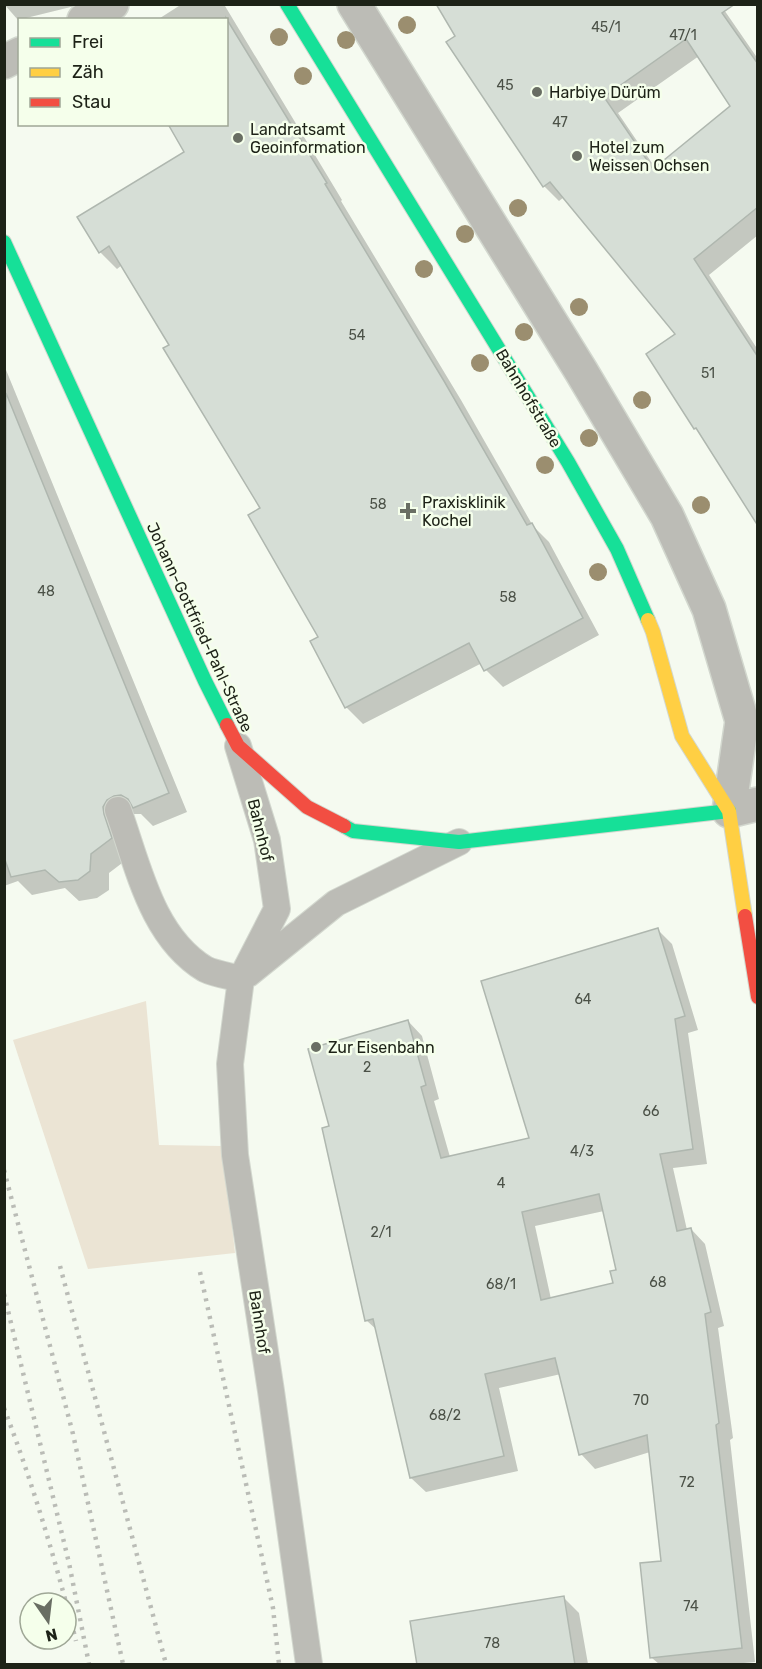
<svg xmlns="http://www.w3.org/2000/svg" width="762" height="1669" viewBox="0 0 762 1669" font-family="Rubik,sans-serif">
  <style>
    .green { fill: #ebe4d4 }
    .shadow { fill: #0003; fill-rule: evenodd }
    .building { fill: #d6ded6; stroke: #afb7af; stroke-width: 1.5; fill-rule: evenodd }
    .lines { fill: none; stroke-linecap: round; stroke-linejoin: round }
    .lane-casing { stroke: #d2d7ce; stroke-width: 28 }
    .street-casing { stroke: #d2d7ce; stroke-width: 36 }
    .fast-casing { stroke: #d2d7ce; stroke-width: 16 }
    .slow-casing { stroke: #d2d7ce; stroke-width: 16 }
    .jam-casing { stroke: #d2d7ce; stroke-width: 16 }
    .lane { stroke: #bcbcb6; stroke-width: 26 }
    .street { stroke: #bcbcb6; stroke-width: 33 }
    .fast { stroke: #16e098; stroke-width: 14 }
    .slow { stroke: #ffcf43; stroke-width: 14 }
    .jam { stroke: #f24e42; stroke-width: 14 }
    .rail { stroke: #babcb6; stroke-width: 4.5; stroke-dasharray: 3 6; stroke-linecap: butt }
    .tree { fill: #9b8e6f }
    .poi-dot { fill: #696e63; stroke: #f5ffeb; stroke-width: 2 }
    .labels { text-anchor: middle; stroke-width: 5; stroke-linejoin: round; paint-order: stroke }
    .number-label { font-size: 14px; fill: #4b5147 }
    .poi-label { font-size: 16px; fill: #1d2217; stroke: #f5ffeb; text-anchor: start }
    .street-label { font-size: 16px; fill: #1d2217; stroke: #f5ffeb }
  </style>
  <rect width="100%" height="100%" fill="#f5faf0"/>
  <path class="green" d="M146,1001L159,1145L223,1146L235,1253L88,1269L13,1040Z"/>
  <path class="shadow" d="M4,4H83L18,20Z
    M182,4L225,6L342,200L341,201L461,400L533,526L549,542L599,635L503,687L486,670L482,663L363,724L346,707L312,642L320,637L262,509L171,345L122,265L117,269L100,252L187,152L226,124V20H157Z
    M720,4L758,59V235L709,275L758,350V523L703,435L696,428L648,354L678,335L564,197L559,201L544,186L457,36ZM699,56L732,106L656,169L618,113Z
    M4,365L187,812L153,826L141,814H133L126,818L130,857L109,873V890L97,898L79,901L65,888L32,895L18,881L4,886Z
    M657,929L672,944L698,1030L688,1033L707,1164L673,1168L687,1230L691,1229L705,1244L724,1326L718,1328L733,1438L730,1440L755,1662L733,1664H659L652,1658L663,1562L650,1452L595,1469L581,1454L561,1374L499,1388L518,1471L426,1492L411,1478L378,1331L366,1320L331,1127L408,1021L422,1036L439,1099L434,1101L450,1157L531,1139ZM604,1211L617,1271L615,1284L551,1299L535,1226Z
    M563,1597L579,1613L588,1664H419Z"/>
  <path class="building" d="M436,4H735L722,13L758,64V207L694,259L758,357V526L696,428L694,429L646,354L675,334L550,182L543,187L446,42L455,36ZM686,39L730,106L653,169L604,97Z
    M226,18L327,183L325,184L444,381L527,525L532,523L583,618L484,671L469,643L345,708L310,641L318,637L248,515L260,508L163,348L169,345L109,246L99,253L77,217L184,152L168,124H226Z
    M6,393L169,793L133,808L128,799L121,795L114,796L107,800L103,807L104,814L112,838L91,854L90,871L78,880L59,882L45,870L11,877L4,857Z
    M658,928L685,1016L675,1019L693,1149L660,1154L677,1231L691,1228L711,1312L705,1314L719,1423L716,1425L742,1648L650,1658L640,1563L661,1561L647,1435L579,1455L555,1358L485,1374L504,1456L410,1478L373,1319L365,1321L322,1128L329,1126L308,1049L408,1020L426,1085L421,1087L441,1158L529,1138L481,981ZM599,1194L616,1270L610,1271L613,1283L541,1300L522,1212Z
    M564,1596L575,1665H417L410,1621Z"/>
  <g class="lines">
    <defs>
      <path id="lane" d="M238,746L267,840L277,909L241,979L230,1064L235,1155L271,1391L309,1664
        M118,810C138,865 151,936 205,969C215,974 230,976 241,979
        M248,974L336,903L459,842"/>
      <path id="street" d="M354,4L581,371L667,516L709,609L742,721L729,811L758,804
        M84,20L112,4
        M4,62L20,54"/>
      <path id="fast" d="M287,4L568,462L617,549L648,620
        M4,242L205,681L227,725
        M344,826L353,831L459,842L729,811"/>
      <path id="slow" d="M648,620L653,632L682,736L729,811L745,916"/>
      <path id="jam" d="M227,725L238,746L307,807L344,826
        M745,916L758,997"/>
    </defs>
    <use href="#lane" class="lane-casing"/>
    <use href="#street" class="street-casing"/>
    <use href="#fast" class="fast-casing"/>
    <use href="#slow" class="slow-casing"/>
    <use href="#jam" class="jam-casing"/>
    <use href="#lane" class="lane"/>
    <use href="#street" class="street"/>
    <use href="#fast" class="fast"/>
    <use href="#slow" class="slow"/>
    <use href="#jam" class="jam"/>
    <path class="rail" d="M4,1170L73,1434L123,1664
      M60,1266L166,1664
      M200,1272L273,1608L279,1664
      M4,1294L69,1563L89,1664
      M4,1408C33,1484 56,1562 76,1641"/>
  </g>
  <g class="tree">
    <circle cx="407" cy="25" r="9"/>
    <circle cx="279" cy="37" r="9"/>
    <circle cx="346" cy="40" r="9"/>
    <circle cx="303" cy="76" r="9"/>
    <circle cx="518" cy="208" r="9"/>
    <circle cx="465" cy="234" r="9"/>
    <circle cx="424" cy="269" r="9"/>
    <circle cx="579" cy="307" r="9"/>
    <circle cx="524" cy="332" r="9"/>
    <circle cx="480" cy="363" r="9"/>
    <circle cx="642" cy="400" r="9"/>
    <circle cx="589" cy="438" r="9"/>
    <circle cx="545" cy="465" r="9"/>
    <circle cx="701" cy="505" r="9"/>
    <circle cx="598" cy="572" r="9"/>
  </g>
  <g class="poi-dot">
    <circle cx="537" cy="92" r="6"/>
    <circle cx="238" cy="138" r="6"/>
    <circle cx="577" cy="156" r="6"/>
    <path d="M405 502h6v6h6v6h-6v6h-6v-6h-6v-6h6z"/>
    <circle cx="316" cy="1047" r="6"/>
  </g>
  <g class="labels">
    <g class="number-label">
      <text x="606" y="32">45/1</text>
      <text x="683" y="40">47/1</text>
      <text x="505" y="90">45</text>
      <text x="560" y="127">47</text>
      <text x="357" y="340">54</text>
      <text x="708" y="378">51</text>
      <text x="378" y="509">58</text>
      <text x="46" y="596">48</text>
      <text x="508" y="602">58</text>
      <text x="583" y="1004">64</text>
      <text x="367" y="1072">2</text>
      <text x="651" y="1116">66</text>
      <text x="582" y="1156">4/3</text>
      <text x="501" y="1188">4</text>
      <text x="381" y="1237">2/1</text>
      <text x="658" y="1287">68</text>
      <text x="501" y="1289">68/1</text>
      <text x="641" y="1405">70</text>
      <text x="445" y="1420">68/2</text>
      <text x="687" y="1487">72</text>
      <text x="691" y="1611">74</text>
      <text x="492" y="1648">78</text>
    </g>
    <g class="poi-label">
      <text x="549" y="98">Harbiye Dürüm</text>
      <text x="250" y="135">Landratsamt<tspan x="250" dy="18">Geoinformation</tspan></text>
      <text x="589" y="153">Hotel zum<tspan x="589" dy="18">Weissen Ochsen</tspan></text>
      <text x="422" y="508">Praxisklinik<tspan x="422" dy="18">Kochel</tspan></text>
      <text x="328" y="1053">Zur Eisenbahn</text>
    </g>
    <g class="street-label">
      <text transform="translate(529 398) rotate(59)" y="6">Bahnhofstraße</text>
      <text transform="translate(200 627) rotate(65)" y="6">Johann-Gottfried-Pahl-Straße</text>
      <text transform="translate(261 830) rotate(76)" y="6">Bahnhof</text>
      <text transform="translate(260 1322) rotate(81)" y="6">Bahnhof</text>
    </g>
  </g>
  <rect width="762" height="1669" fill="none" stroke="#1d2217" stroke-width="12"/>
  <rect x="18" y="18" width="210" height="108" fill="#f5ffeb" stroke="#9fa796" stroke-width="1.5"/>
  <rect x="30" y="38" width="30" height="9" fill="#16e098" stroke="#9fa796" stroke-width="1.5"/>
  <text x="72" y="48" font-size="18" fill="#1d2217">Frei</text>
  <rect x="30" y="68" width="30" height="9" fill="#ffcf43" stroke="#9fa796" stroke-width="1.5"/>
  <text x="72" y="78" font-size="18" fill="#1d2217">Zäh</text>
  <rect x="30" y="98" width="30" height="9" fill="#f24e42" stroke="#9fa796" stroke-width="1.5"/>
  <text x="72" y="108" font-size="18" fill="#1d2217">Stau</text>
  <g transform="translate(48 1621) rotate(166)"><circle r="28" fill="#f5ffeb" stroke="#9fa796" stroke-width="1.5"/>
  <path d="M0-4.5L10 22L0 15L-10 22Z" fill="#696e63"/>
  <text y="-9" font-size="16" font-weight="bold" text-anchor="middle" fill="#1d2217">N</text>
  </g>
</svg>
